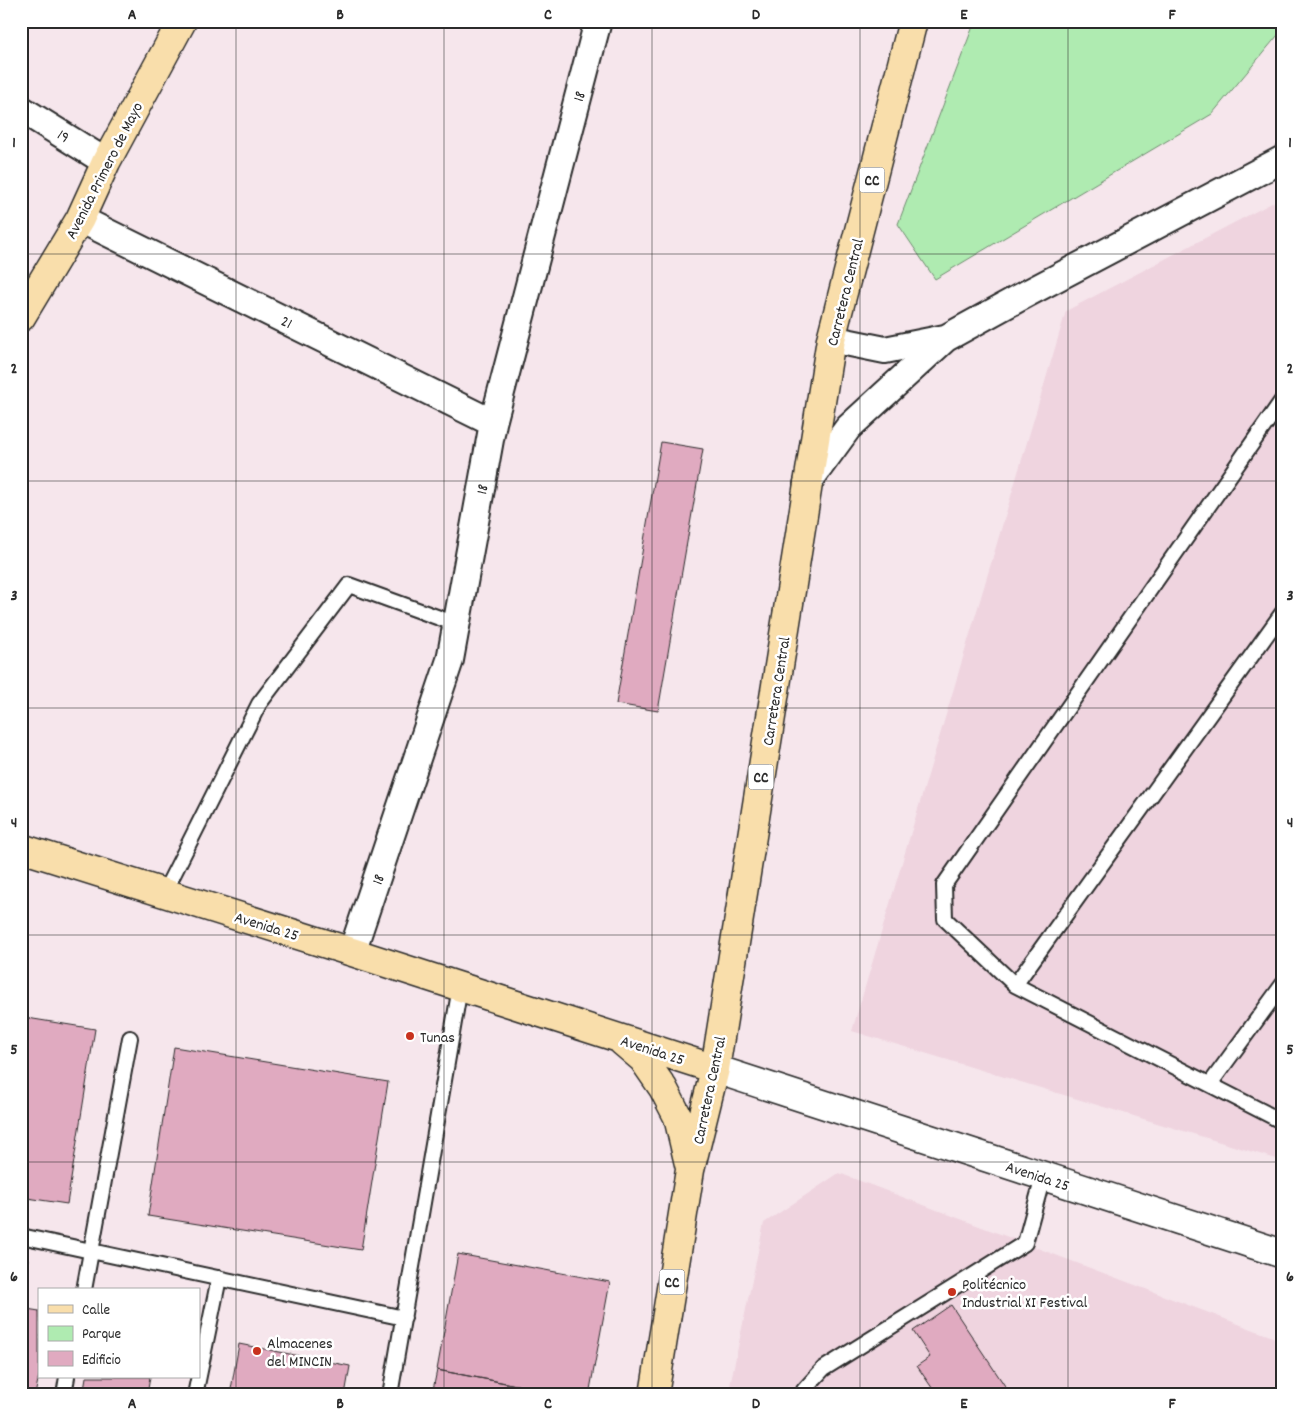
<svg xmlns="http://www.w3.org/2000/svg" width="1304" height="1416" viewBox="0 0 1304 1416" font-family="Dekko,sans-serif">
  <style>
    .built { fill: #efd4df }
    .green { fill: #afebb1; stroke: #6d8b6e }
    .building { fill: #e0aac0; stroke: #2b2b2b }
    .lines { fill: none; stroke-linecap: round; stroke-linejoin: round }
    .service-casing { stroke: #2b2b2b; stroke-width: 18 }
    .minor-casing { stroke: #2b2b2b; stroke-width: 30 }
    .tertiary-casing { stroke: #2b2b2b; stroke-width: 31 }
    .primary-casing { stroke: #2b2b2b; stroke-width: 31 }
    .service { stroke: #fff; stroke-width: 14 }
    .minor { stroke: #fff; stroke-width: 26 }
    .tertiary { stroke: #fff; stroke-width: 28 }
    .primary { stroke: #f9deab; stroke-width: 28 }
    .grid { fill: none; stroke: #2b2b2b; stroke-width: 1; stroke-opacity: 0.55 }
    .poi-dot { fill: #c8321e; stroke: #fff; stroke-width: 2 }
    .labels { text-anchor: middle; stroke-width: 5; stroke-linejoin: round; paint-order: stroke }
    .shield { fill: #fff; stroke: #6b6b6b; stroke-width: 1 }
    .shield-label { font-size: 15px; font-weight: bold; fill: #2b2b2b }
    .street-label { font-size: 16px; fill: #2b2b2b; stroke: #fff }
    .poi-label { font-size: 16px; fill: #2b2b2b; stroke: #fff; text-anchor: start }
    .neatline { fill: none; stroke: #2b2b2b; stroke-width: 2 }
    .grid-label { font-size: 16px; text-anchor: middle; font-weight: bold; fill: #2b2b2b }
  </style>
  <rect width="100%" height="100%" fill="#f6e6ec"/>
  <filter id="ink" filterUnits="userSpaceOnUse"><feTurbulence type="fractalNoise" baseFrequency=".02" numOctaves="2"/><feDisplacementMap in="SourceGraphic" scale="10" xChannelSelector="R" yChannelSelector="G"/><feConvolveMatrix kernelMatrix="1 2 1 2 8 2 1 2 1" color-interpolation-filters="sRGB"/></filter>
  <g filter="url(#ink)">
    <path class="built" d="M1283,197V1161L852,1031L1066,311Z
      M839,1173L1283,1341V1395H728L764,1223Z"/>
    <path class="green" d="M975,21H1283V29L1212,114L935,279L898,224Z"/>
    <path class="building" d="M661,442L703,449L658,711L616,704Z
      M21,1017L95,1029L67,1204L21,1197Z
      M174,1047L388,1082L361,1250L148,1216Z
      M458,1254L610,1282L589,1395H569L437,1370Z
      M21,1257L28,1259L21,1295Z
      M951,1305L1011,1395H937L917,1366L930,1357L913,1331Z
      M21,1308L39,1311V1375L35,1395H21Z
      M239,1344L350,1366L345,1395H230Z
      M437,1370L569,1395H432Z
      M86,1377H150L147,1395H83Z"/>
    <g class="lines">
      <defs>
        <path id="service" d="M1283,399L944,885L945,919L1015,985L1283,1122
          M164,893L259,704L349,585L456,624
          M1015,985L1283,612
          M1210,1084L1283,984
          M21,1236L404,1318
          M84,1290L130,1038
          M64,1395L67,1377
          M195,1395L219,1278
          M390,1395L460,987
          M803,1395L804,1390L823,1369L1025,1243L1043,1177"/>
        <path id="minor" d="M21,109L106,162
          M80,219L493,423
          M831,339L885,350L945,338
          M807,484L848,428L946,338L1028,293L1283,159
          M352,952L450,660L493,423L598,21"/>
        <path id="tertiary" d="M715,1069L1283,1254"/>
        <path id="primary" d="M21,317L80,219L106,162L182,21
          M21,848L352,952L715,1069
          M623,1042L643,1059L663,1088L678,1117L689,1164
          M654,1395L690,1170L715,1069L831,339L913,21"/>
      </defs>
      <use href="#service" class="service-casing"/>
      <use href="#minor" class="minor-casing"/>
      <use href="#tertiary" class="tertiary-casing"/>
      <use href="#primary" class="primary-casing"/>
      <use href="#service" class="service"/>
      <use href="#minor" class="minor"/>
      <use href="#tertiary" class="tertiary"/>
      <use href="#primary" class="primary"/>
    </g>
  </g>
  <path class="grid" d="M236,21V1395M444,21V1395M652,21V1395M860,21V1395M1068,21V1395M21,254H1283M21,481H1283M21,708H1283M21,935H1283M21,1162H1283"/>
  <g class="poi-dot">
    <circle cx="410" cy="1036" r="5"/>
    <circle cx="952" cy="1292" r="5"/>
    <circle cx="257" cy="1351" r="5"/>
  </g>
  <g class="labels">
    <g class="shield">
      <rect x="859.5" y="167.5" width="25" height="25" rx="4"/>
      <rect x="748.5" y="764.5" width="25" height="25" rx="4"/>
      <rect x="659.5" y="1269.5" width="25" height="25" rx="4"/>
    </g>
    <g class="shield-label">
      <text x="872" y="185">CC</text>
      <text x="761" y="782">CC</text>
      <text x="672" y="1287">CC</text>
    </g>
    <g class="street-label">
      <text transform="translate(578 96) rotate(-75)" y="6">18</text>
      <text transform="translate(64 135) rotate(32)" y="6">19</text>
      <text transform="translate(103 170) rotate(-63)" y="6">Avenida Primero de Mayo</text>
      <text transform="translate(844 292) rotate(-76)" y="6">Carretera Central</text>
      <text transform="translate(287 321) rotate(26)" y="6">21</text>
      <text transform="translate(481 489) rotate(-79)" y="6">18</text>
      <text transform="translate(775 691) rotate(-81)" y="6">Carretera Central</text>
      <text transform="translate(377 879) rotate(-72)" y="6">18</text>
      <text transform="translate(267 925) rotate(17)" y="6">Avenida 25</text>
      <text transform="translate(653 1049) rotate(18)" y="6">Avenida 25</text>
      <text transform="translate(708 1090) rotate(-78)" y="6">Carretera Central</text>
      <text transform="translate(1038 1175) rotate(18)" y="6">Avenida 25</text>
    </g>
    <g class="poi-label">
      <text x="420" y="1042">Tunas</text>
      <text x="962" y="1289">Politécnico<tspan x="962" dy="18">Industrial XI Festival</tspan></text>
      <text x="267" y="1348">Almacenes<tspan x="267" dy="18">del MINCIN</tspan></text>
    </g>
  </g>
  <rect width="1304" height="1416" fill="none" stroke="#fff" stroke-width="55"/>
  <rect x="38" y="1288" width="162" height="90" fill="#ffffff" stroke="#aaaaaa"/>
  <rect x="48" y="1305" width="25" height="8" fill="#f9deab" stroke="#aaaaaa"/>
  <text x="82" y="1314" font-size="15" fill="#2b2b2b">Calle</text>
  <rect x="48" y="1326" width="25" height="15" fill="#afebb1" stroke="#aaaaaa"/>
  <text x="82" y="1338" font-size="15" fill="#2b2b2b">Parque</text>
  <rect x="48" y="1351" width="25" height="15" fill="#e0aac0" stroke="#aaaaaa"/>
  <text x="82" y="1364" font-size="15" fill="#2b2b2b">Edificio</text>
  <rect x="28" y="28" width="1248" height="1360" class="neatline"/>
  <g class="grid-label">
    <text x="132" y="19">A</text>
    <text x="340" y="19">B</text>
    <text x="548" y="19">C</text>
    <text x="756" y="19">D</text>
    <text x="964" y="19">E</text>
    <text x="1172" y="19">F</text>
    <text x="14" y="147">1</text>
    <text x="1290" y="147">1</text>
    <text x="14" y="373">2</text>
    <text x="1290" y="373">2</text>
    <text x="14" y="600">3</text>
    <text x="1290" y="600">3</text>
    <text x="14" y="827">4</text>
    <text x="1290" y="827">4</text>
    <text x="14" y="1054">5</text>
    <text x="1290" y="1054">5</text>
    <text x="14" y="1281">6</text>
    <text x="1290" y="1281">6</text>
    <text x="132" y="1408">A</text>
    <text x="340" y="1408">B</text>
    <text x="548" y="1408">C</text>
    <text x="756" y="1408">D</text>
    <text x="964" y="1408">E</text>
    <text x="1172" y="1408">F</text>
  </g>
</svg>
